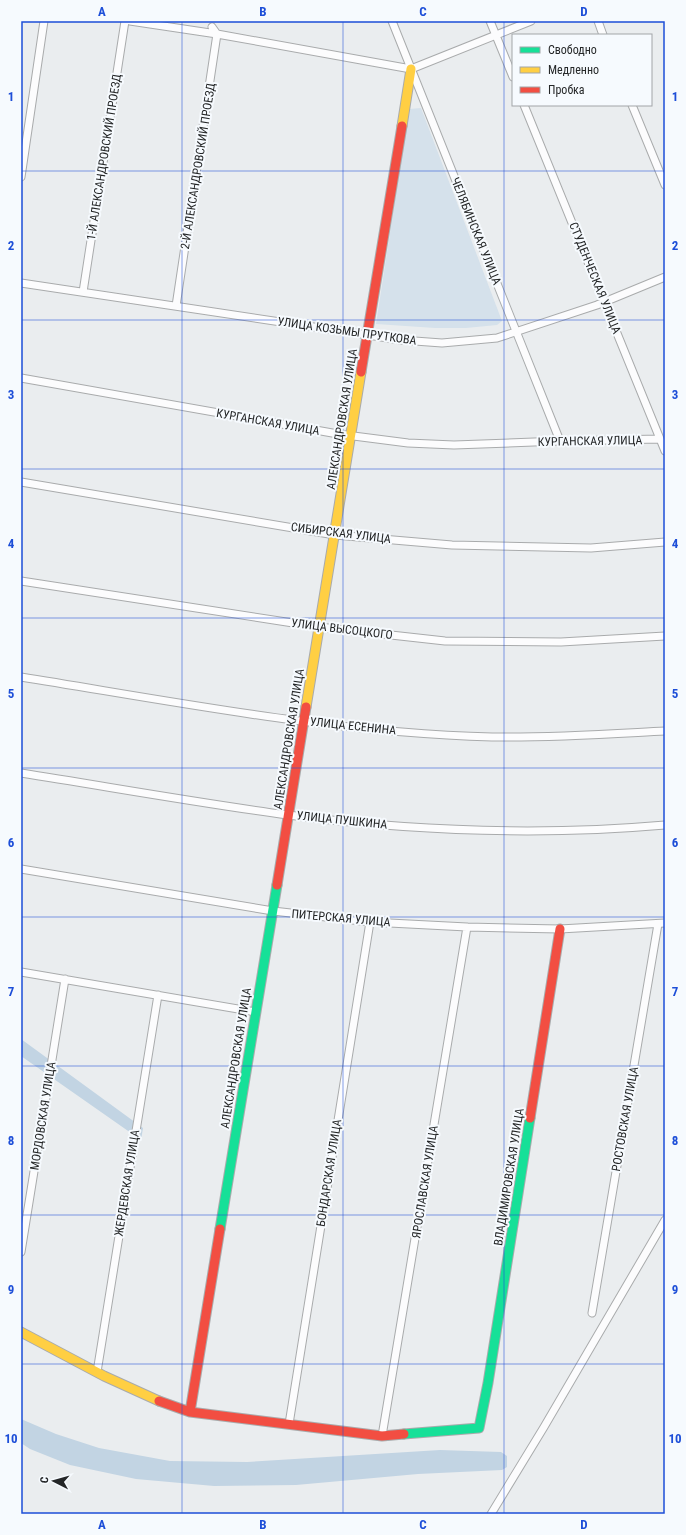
<svg xmlns="http://www.w3.org/2000/svg" width="686" height="1535" viewBox="0 0 686 1535" font-family="'Roboto Condensed',sans-serif">
  <style>
    .green { fill: #d5e1eb }
    .forest { fill: #c2d4e3 }
    .lines { fill: none; stroke-linecap: round; stroke-linejoin: round }
    .street-casing { stroke: #a9abac; stroke-width: 9 }
    .fast-casing { stroke: #a9abac; stroke-width: 11 }
    .slow-casing { stroke: #a9abac; stroke-width: 11 }
    .jam-casing { stroke: #a9abac; stroke-width: 11 }
    .street { stroke: #fcfcfd; stroke-width: 7 }
    .fast { stroke: #16e098; stroke-width: 9 }
    .slow { stroke: #ffcf43; stroke-width: 9 }
    .jam { stroke: #f24e42; stroke-width: 9 }
    .grid { fill: none; stroke: #1d4ed8; stroke-width: 1; stroke-opacity: 0.55 }
    .labels { text-anchor: middle; stroke-width: 4; stroke-linejoin: round; paint-order: stroke }
    .street-label { font-size: 12px; fill: #242627; stroke: #f6fafe }
    .neatline { fill: none; stroke: #1d4ed8; stroke-width: 1.5 }
    .grid-label { font-size: 13px; text-anchor: middle; font-weight: bold; fill: #1d4ed8 }
  </style>
  <rect width="100%" height="100%" fill="#eaedef"/>
  <path class="green" d="M421,108L502,321L497,325L466,328H435L376,324L409,109Z"/>
  <path class="forest" d="M21,1039L143,1128L141,1140L21,1056Z
    M21,1419L56,1434L99,1448L170,1461L247,1462L440,1450L501,1452L507,1456V1467L502,1470L418,1474L296,1485L214,1486L136,1479L70,1465L30,1449L21,1443Z"/>
  <g class="lines">
    <defs>
      <path id="street" d="M130,21L217,34L411,69L531,21
        M392,21L560,441
        M490,21L513,77
        M598,21L603,35
        M524,105L665,451
        M632,105L665,185
        M21,177L44,21
        M21,283L401,340L442,343L497,338L597,305L665,277
        M83,292L125,21
        M176,306L217,34L212,27
        M21,378L338,434L408,443L454,445L560,441L660,439
        M21,482L335,535L452,545L591,548L665,542
        M21,581L319,627L445,641L561,642L665,636
        M21,677C177,702 334,733 492,737C550,738 608,734 665,731
        M21,773C110,787 199,803 288,815C413,831 540,836 665,825
        M21,869L273,911L370,922L467,927L560,929L665,923
        M21,972L256,1012
        M21,1252L65,979
        M592,1313L658,924
        M97,1372L158,995
        M289,1424L370,922
        M382,1436L467,927
        M491,1514L544,1427L665,1220"/>
      <path id="fast" d="M220,1229L277,885
        M404,1434L479,1428L488,1383L530,1118"/>
      <path id="slow" d="M402,126L411,69
        M306,707L361,372
        M21,1332L104,1376L159,1401"/>
      <path id="jam" d="M361,372L402,126
        M277,885L306,707
        M530,1118L560,929
        M159,1401L190,1412L382,1436L404,1434
        M190,1412L220,1229"/>
    </defs>
    <use href="#street" class="street-casing"/>
    <use href="#fast" class="fast-casing"/>
    <use href="#slow" class="slow-casing"/>
    <use href="#jam" class="jam-casing"/>
    <use href="#street" class="street"/>
    <use href="#fast" class="fast"/>
    <use href="#slow" class="slow"/>
    <use href="#jam" class="jam"/>
  </g>
  <path class="grid" d="M182,21V1514M343,21V1514M504,21V1514M21,171H665M21,320H665M21,469H665M21,618H665M21,768H665M21,917H665M21,1066H665M21,1215H665M21,1364H665"/>
  <g class="labels">
    <g class="street-label">
      <text transform="translate(104 157) rotate(-81)" y="4">1-Й АЛЕКСАНДРОВСКИЙ ПРОЕЗД</text>
      <text transform="translate(198 166) rotate(-81)" y="4">2-Й АЛЕКСАНДРОВСКИЙ ПРОЕЗД</text>
      <text transform="translate(476 231) rotate(68)" y="4">ЧЕЛЯБИНСКАЯ УЛИЦА</text>
      <text transform="translate(595 278) rotate(68)" y="4">СТУДЕНЧЕСКАЯ УЛИЦА</text>
      <text transform="translate(347 331) rotate(8)" y="4">УЛИЦА КОЗЬМЫ ПРУТКОВА</text>
      <text transform="translate(342 419) rotate(-81)" y="4">АЛЕКСАНДРОВСКАЯ УЛИЦА</text>
      <text transform="translate(268 422) rotate(10)" y="4">КУРГАНСКАЯ УЛИЦА</text>
      <text transform="translate(590 441) rotate(-1)" y="4">КУРГАНСКАЯ УЛИЦА</text>
      <text transform="translate(341 533) rotate(7)" y="4">СИБИРСКАЯ УЛИЦА</text>
      <text transform="translate(342 629) rotate(7)" y="4">УЛИЦА ВЫСОЦКОГО</text>
      <text transform="translate(353 726) rotate(6)" y="4">УЛИЦА ЕСЕНИНА</text>
      <text transform="translate(289 739) rotate(-81)" y="4">АЛЕКСАНДРОВСКАЯ УЛИЦА</text>
      <text transform="translate(342 820) rotate(6)" y="4">УЛИЦА ПУШКИНА</text>
      <text transform="translate(341 918) rotate(5)" y="4">ПИТЕРСКАЯ УЛИЦА</text>
      <text transform="translate(236 1058) rotate(-81)" y="4">АЛЕКСАНДРОВСКАЯ УЛИЦА</text>
      <text transform="translate(43 1116) rotate(-81)" y="4">МОРДОВСКАЯ УЛИЦА</text>
      <text transform="translate(625 1119) rotate(-80)" y="4">РОСТОВСКАЯ УЛИЦА</text>
      <text transform="translate(329 1173) rotate(-81)" y="4">БОНДАРСКАЯ УЛИЦА</text>
      <text transform="translate(509 1177) rotate(-81)" y="4">ВЛАДИМИРОВСКАЯ УЛИЦА</text>
      <text transform="translate(425 1182) rotate(-81)" y="4">ЯРОСЛАВСКАЯ УЛИЦА</text>
      <text transform="translate(127 1183) rotate(-81)" y="4">ЖЕРДЕВСКАЯ УЛИЦА</text>
    </g>
  </g>
  <rect width="686" height="1535" fill="none" stroke="#f6fafe" stroke-width="44"/>
  <rect x="512" y="34" width="140" height="72" fill="#f6fafe" stroke="#a2a5a8"/>
  <rect x="520" y="47" width="20" height="6" fill="#16e098" stroke="#a2a5a8"/>
  <text x="548" y="54" font-size="12" fill="#242627">Свободно</text>
  <rect x="520" y="67" width="20" height="6" fill="#ffcf43" stroke="#a2a5a8"/>
  <text x="548" y="74" font-size="12" fill="#242627">Медленно</text>
  <rect x="520" y="87" width="20" height="6" fill="#f24e42" stroke="#a2a5a8"/>
  <text x="548" y="94" font-size="12" fill="#242627">Пробка</text>
  <g transform="translate(54 1481) rotate(276)" stroke="#f6fafe" stroke-width="3" paint-order="stroke">
  <path d="M0-3L7 15L0 10L-7 15Z" fill="#242627"/>
  <text y="-6" font-size="11" font-weight="bold" text-anchor="middle" fill="#242627">С</text>
  </g>
  <rect x="22" y="22" width="642" height="1491" class="neatline"/>
  <g class="grid-label">
    <text x="102" y="16">A</text>
    <text x="263" y="16">B</text>
    <text x="423" y="16">C</text>
    <text x="584" y="16">D</text>
    <text x="11" y="101">1</text>
    <text x="675" y="101">1</text>
    <text x="11" y="250">2</text>
    <text x="675" y="250">2</text>
    <text x="11" y="399">3</text>
    <text x="675" y="399">3</text>
    <text x="11" y="548">4</text>
    <text x="675" y="548">4</text>
    <text x="11" y="698">5</text>
    <text x="675" y="698">5</text>
    <text x="11" y="847">6</text>
    <text x="675" y="847">6</text>
    <text x="11" y="996">7</text>
    <text x="675" y="996">7</text>
    <text x="11" y="1145">8</text>
    <text x="675" y="1145">8</text>
    <text x="11" y="1294">9</text>
    <text x="675" y="1294">9</text>
    <text x="11" y="1443">10</text>
    <text x="675" y="1443">10</text>
    <text x="102" y="1529">A</text>
    <text x="263" y="1529">B</text>
    <text x="423" y="1529">C</text>
    <text x="584" y="1529">D</text>
  </g>
</svg>
